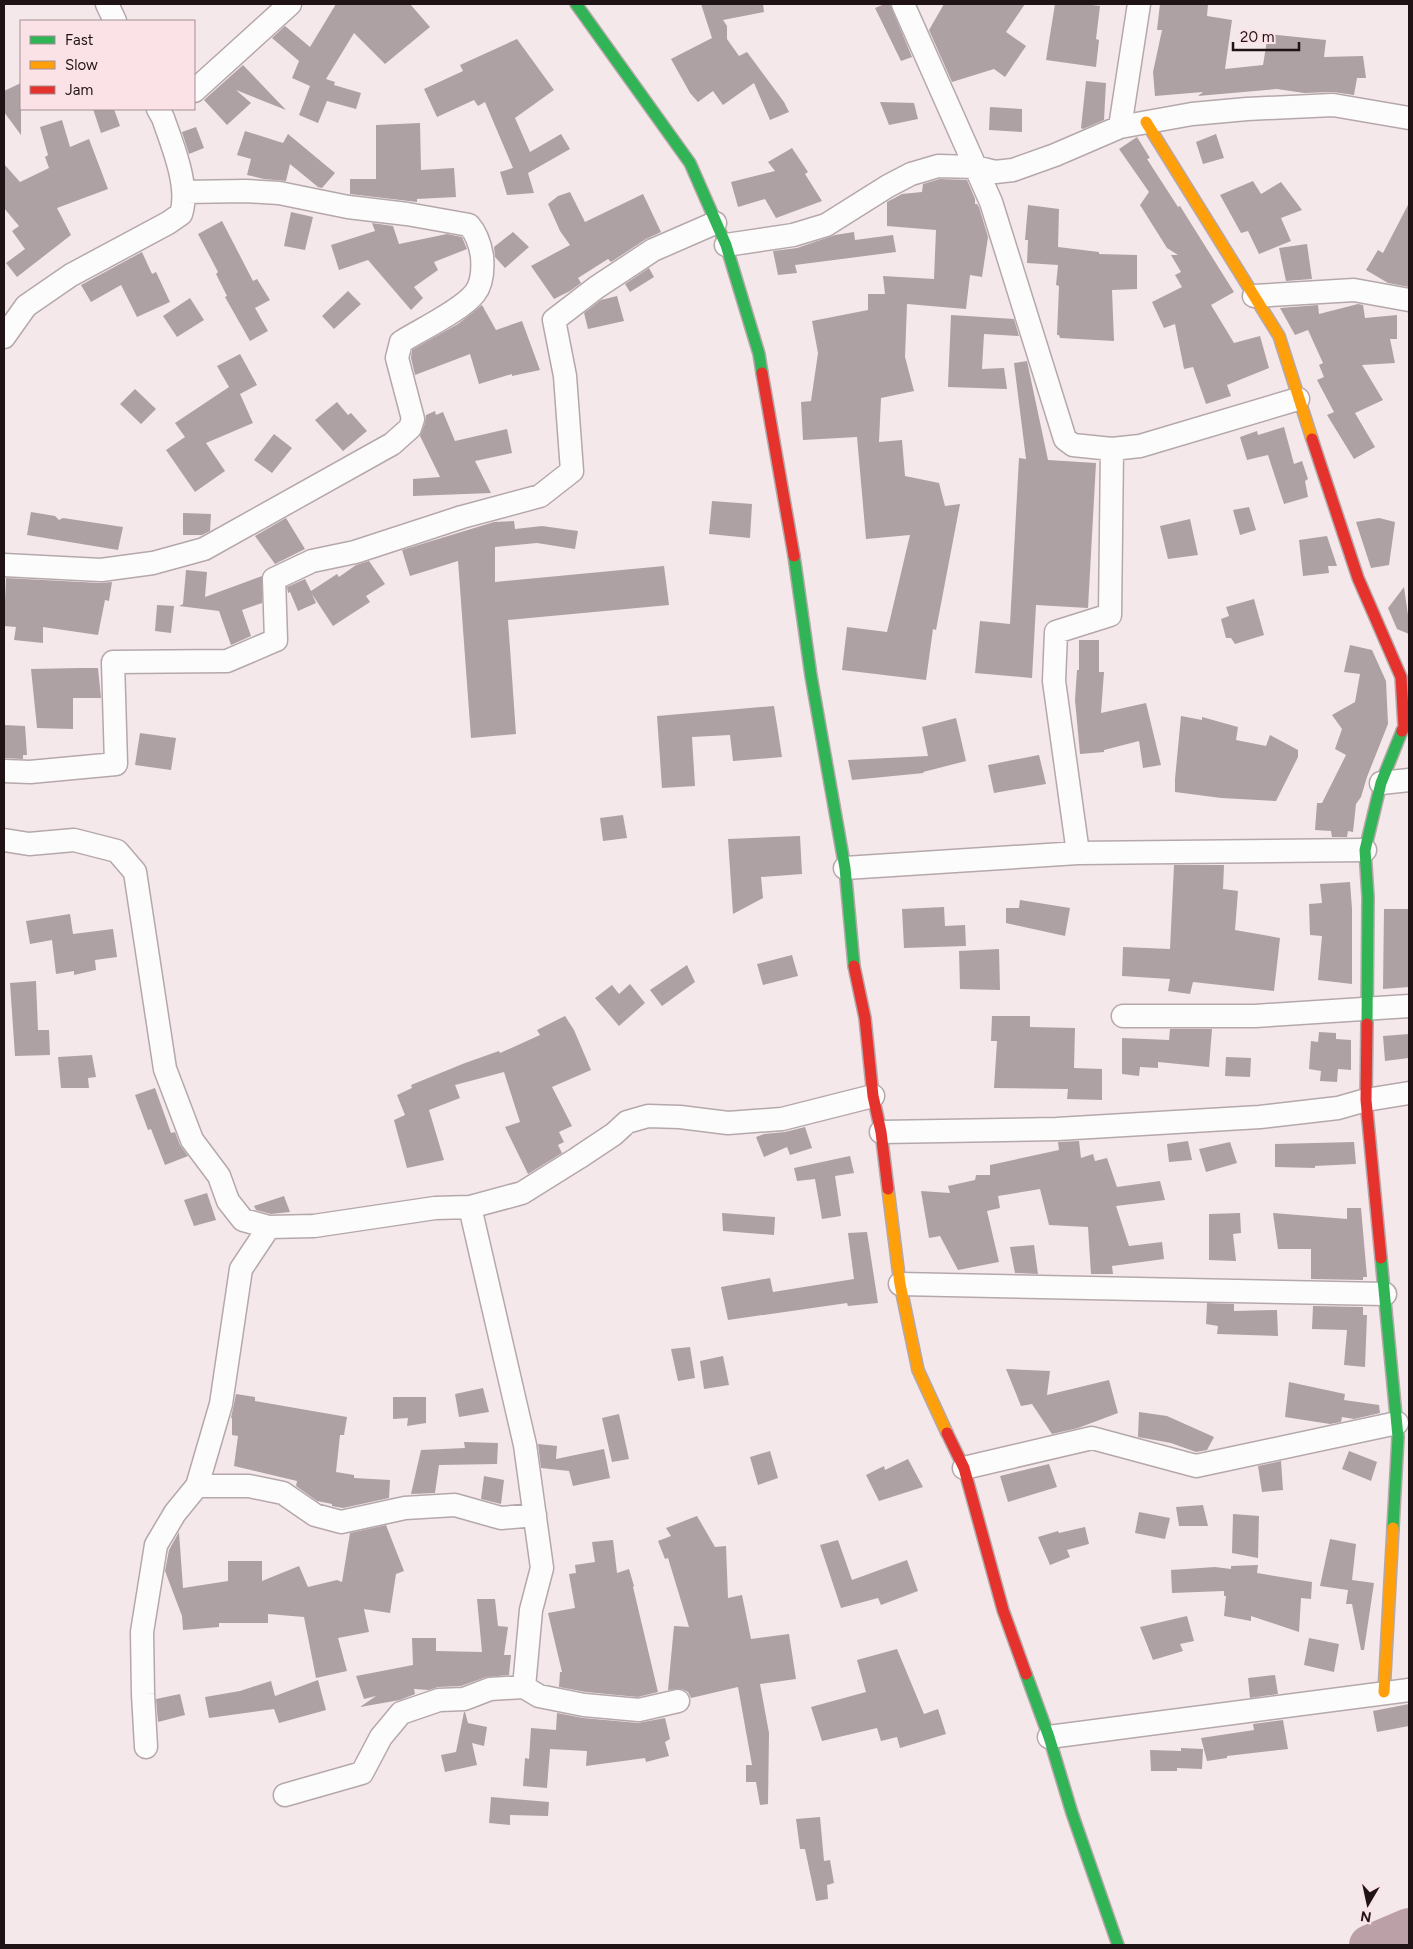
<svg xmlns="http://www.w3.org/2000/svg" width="1413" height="1949" viewBox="0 0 1413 1949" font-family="Figtree,sans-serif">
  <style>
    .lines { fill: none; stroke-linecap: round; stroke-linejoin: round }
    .river { stroke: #bba1a7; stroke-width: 40 }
    .building { fill: #ada1a4 }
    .street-casing { stroke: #b5a8ab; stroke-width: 25 }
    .fast-casing { stroke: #b5a8ab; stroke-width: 14 }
    .slow-casing { stroke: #b5a8ab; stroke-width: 14 }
    .jam-casing { stroke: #b5a8ab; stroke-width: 14 }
    .street { stroke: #fdfcfc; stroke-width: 22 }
    .fast { stroke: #30b455; stroke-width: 11 }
    .slow { stroke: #ff9f0a; stroke-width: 11 }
    .jam { stroke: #e5322d; stroke-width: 11 }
  </style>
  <rect width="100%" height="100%" fill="#f4e8ea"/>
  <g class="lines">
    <path class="river" d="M1369,1945L1409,1928"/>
  </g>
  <path class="building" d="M336,4H410L430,27L385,64L354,33L326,79L335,82L334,85L361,93L356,109L327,101L318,123L299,115L310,86L292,78L299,61L272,38L285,26L310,47Z
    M701,4H763L764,12L723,20L727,26V39L739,56L747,52L784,102L789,112L770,120L754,83L723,105L713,91L698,102L690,93L671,59L712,38Z
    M885,4H890L912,57L901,61L875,8Z
    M944,4H1025L1006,32L1026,46L1005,77L994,69L952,82L929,30Z
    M1055,4H1083L1100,6L1096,39L1099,40L1096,67L1046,60Z
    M1160,4H1208L1207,16L1232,20L1225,69L1263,65L1268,34L1326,40L1324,57L1363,56L1366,78H1357L1354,95L1333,92L1304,93L1277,89L1198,96L1203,92L1155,96L1153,72L1162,30H1157Z
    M517,39L554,90L515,118L530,152L561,134L570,149L528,173L534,193L507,195L500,172L513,168L485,102L478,106L474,100L437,117L424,89L463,71L460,65Z
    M243,65L286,110L236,90L251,103L227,125L204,100Z
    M1086,81L1106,83L1104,120L1083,129L1081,128Z
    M21,83V135L4,112V91Z
    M880,102L914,103L918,119L889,125Z
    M990,107L1022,109V132L989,130Z
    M93,109H114L120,126L101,133Z
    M62,120L70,147L89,139L108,189L57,208L71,235L17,277L6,263L25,249L12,231L19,226L4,208V164L20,182L49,168L45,157L48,155L40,127Z
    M420,123L421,170L454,168L456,197L417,199V202L350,194V179H376V125Z
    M196,127L204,148L189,154L182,132Z
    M245,131L283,143L288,134L335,173L322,188L318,187L290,164L286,181L264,179L247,175L251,159L237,155Z
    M1216,134L1224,158L1203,164L1196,142Z
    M1137,137L1150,158L1147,159L1178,207L1180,206L1234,292L1211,305L1234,343L1260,336L1269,368L1227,385L1231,396L1206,404L1193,367L1184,369L1175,324L1164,328L1152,302L1182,287L1175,275L1181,272L1171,255H1178L1167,248L1140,205L1149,192L1119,149Z
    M792,148L808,172L805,174L822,201L776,218L765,199L738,207L731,182L775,171L768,162Z
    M940,179L967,180L975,199V204H977L979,207L988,237L982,277L970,275L966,309L907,304L905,357L914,391L881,398L879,442L902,440L905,476L939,483L945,506L960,504L936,630L933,629L926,680L842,670L847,627L887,632L910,535L866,539L857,437L803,440L801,402L811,401L818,353L812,321L868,310V294H885L883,276L934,279L936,230L887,226V202L902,194L922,192L923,184Z
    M1253,181L1261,194L1281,182L1302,210L1281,218L1291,241L1259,254L1248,231L1241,233L1220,195Z
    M570,192L585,222L643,194L661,232L646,239L611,262L608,259L578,278L581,283L570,291L554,299L531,266L570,245L560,231L548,204L558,196Z
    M1409,203V287L1388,283L1366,270L1378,250L1383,253Z
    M1028,205L1059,209L1058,247L1099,252V254L1137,255V289L1112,290L1114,341L1060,338L1059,335H1057L1059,286L1056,285L1058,265L1027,263L1028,240H1025Z
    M291,212L313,217L305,250L284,246Z
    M222,221L253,281L257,279L270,300L255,308L268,331L250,341L225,297L227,296L216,274L218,272L198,234Z
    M372,223L393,226L399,244L447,234L462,237L467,249L434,262L438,270L414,287L423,298L411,310L368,260L339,270L331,245L375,231Z
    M513,232L529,247L505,268L495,257L494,247Z
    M854,232L855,240L893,235L896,252L795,265L797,273L778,275L773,251L797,248L835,235Z
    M1307,244L1312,279L1286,281L1279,248Z
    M142,252L152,274L156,272L170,302L137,317L121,285L91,302L81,285Z
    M649,268L654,277L630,292L625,284Z
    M348,291L361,304L334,329L322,316Z
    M617,296L624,321L588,329L584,313L601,300Z
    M190,298L204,320L177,337L163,316Z
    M1358,304L1363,305L1365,318L1397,315V339H1390L1395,363L1362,365L1383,400L1355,413L1375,447L1354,459L1327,415L1334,412L1317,380L1324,377L1319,365L1323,363L1308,330L1295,335L1280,308L1318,305L1319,314Z
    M482,305L496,330L522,321L540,370L512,376V374L479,384L470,354L415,375L411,358L412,350L458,324Z
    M951,315L1014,319L1019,336L984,334L982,369L1004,368L1007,389L948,387Z
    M240,354L257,385L240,394L253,423L206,443L225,471L195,492L166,450L185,437L175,423L229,387L217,366Z
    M1027,361L1048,460L1096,463L1088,608L1036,605L1032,678L975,673L980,621L1010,624L1019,458L1026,459L1014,363Z
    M135,389L156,409L141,424L120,404Z
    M337,402L348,415L351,413L367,431L343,451L315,420Z
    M435,411L436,415L443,412L455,441L507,429L512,453L475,461L491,493L413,496V479L440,477L420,436L425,423L426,415Z
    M1284,427L1294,464L1302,461L1308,479L1305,481L1308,497L1284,504L1268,455L1247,460L1240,437L1257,431L1258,435Z
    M274,434L292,448L272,473L254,460Z
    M712,501L752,504L750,538L709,534Z
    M1249,507L1256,530L1240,535L1233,510Z
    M31,512L55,516L59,520L63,518L123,527L118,550L27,535Z
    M183,513L211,514L210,531L202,535H183Z
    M286,518L305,549L275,564L255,536Z
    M1379,518L1395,522L1389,565L1371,568L1356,522Z
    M1190,519L1198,555L1168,559L1160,526Z
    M514,521L515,529L542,526L578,531L575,549L537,543L495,547V582L664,566L669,605L508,620L516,734L471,738L458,561L410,576L402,550L494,522Z
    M1327,536L1337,566H1328L1329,573L1303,576L1299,540Z
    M369,561L385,584L366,596L370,602L333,626L312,594L316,603L298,611L290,592L288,593L287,587L305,579L311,591L337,574L339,577L356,565Z
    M186,570L207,572L205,597L262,576V603L242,610L251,636L231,645L219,611L179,606L183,604Z
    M6,578L100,583L112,582L109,601L105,600L98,635L43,627V643L14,640L16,627L4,626Z
    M1404,587L1409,622V634L1397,629L1388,608Z
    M1254,599L1264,635L1235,644L1231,638H1226L1221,619L1229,616L1226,607Z
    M157,605L174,606L171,633L155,631Z
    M1079,640H1099V672H1104L1101,713L1146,703L1161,765L1143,768L1139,741L1104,750V752L1080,754L1075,700L1077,670H1079Z
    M1350,645L1372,650L1386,681L1388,724L1367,777L1361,797L1356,804L1353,832L1348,831L1347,837H1332L1331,831L1315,830L1317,803H1322L1346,755L1335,749L1342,729L1332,715L1355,702L1360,674L1344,672Z
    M80,668H98L101,698H73V729L37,728L31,669Z
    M774,706L782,757L733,761L730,735L692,737L695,786L662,788L657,716Z
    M1181,716L1202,720V717L1238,727L1236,740L1266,746L1270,735L1298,750V757L1276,801L1221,798L1175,792V779Z
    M956,718L966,761L923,772L924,773L852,780L848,760L928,756L922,727Z
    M4,725L25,726L27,755H23V759L4,758Z
    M140,733L176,738L171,770L135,765Z
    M1039,755L1046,784L994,793L988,765Z
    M623,815L627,838L603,841L600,818Z
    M800,836L802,874L761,877L763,898L733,914L728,839Z
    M1174,865H1224L1223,889L1238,891L1235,930L1280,938L1274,991L1193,982L1190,994L1168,991L1170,979L1122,976L1123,947L1170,949Z
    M1350,882L1352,909V984L1318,980L1322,936L1310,935L1309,904L1322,903L1320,884Z
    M1020,900L1070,908L1065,936L1006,923V908H1019Z
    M944,907L945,926L965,925L966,946L904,948L902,909Z
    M1384,909H1409V987L1383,989Z
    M70,914L73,934L113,929L117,957L95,960L96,970L74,975V971L56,974L52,940L30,944L26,921Z
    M999,949L1000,990L960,989L959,951Z
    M792,955L798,976L763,985L757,964Z
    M687,965L695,982L662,1006L650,990Z
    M36,981L38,1030H49L50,1055L15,1056L10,983Z
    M630,984L645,1003L619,1026L595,998L612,985L619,994Z
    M565,1016L574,1030L591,1070L552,1087L572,1126L559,1132L564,1142L558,1145L562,1153L528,1174L505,1127L520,1122L504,1072L455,1085L460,1098L429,1110L444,1160L407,1168L394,1120L405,1115L397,1095L412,1088L411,1085L465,1063L499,1051L500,1053L540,1035L537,1030Z
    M992,1016H1030V1027L1075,1028L1074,1068L1102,1069V1100L1067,1099L1068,1089L994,1088L997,1041H991Z
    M1170,1029H1212L1209,1067L1158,1062V1068L1140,1067L1139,1076L1122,1074V1038L1169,1040Z
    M1319,1032L1336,1033V1039L1351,1040V1070L1338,1069L1337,1082L1320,1081L1321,1071L1309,1069L1311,1041L1318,1042Z
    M1409,1034V1058L1385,1061L1383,1036Z
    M92,1055L96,1077L88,1078L89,1088H61L58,1057Z
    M1226,1057L1251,1058L1250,1077L1225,1076Z
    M155,1088L171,1133L175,1132L180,1145L188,1156L165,1165L151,1129L148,1130L135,1095Z
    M805,1127L812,1148L790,1155L787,1147L764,1157L756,1137L764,1134L785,1132Z
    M1079,1141L1081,1158L1093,1154L1095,1161L1107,1158L1117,1187L1160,1181L1165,1200L1116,1206L1129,1246L1162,1242L1164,1259L1112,1266L1113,1274H1091L1088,1227L1049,1225L1040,1189L998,1196L1000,1208L987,1211L999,1262L958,1270L940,1236L929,1238L921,1191L950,1193L948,1186L975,1180L976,1175H990V1165L1059,1150L1058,1142Z
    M1188,1141L1192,1160L1169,1162L1167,1144Z
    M1230,1142L1237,1163L1206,1172L1199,1149Z
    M1354,1142L1356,1164L1315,1166V1168L1275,1167V1144Z
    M850,1156L854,1173L835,1176L841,1216L822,1219L815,1179L797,1181L794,1168Z
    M207,1193L216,1220L194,1226L184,1200Z
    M284,1196L290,1212L271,1214L256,1210L254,1206Z
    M1347,1208H1361L1367,1277H1363V1280L1311,1279V1249H1278L1273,1213L1347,1219Z
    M722,1213L775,1217L774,1235L723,1231Z
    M1240,1213L1241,1233L1233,1234L1236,1261L1209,1260V1214Z
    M867,1232L878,1303L848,1306L847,1303L728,1320L721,1287L770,1278L773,1292L854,1279L848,1233Z
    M1034,1245L1038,1274L1015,1273L1010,1247Z
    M1207,1303L1234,1304V1311L1277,1310L1278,1336L1217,1334L1218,1326L1206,1324Z
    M1313,1306L1363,1307V1315H1367L1365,1367L1344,1365L1347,1330L1312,1329Z
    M690,1347L695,1378L678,1381L671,1349Z
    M723,1356L729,1385L704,1389L700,1361Z
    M1006,1369L1050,1371L1047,1395L1109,1380L1118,1413L1078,1428L1052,1434L1032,1404L1021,1406Z
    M1289,1382L1345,1394L1344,1400L1379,1405L1380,1413L1354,1419L1342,1417L1341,1422L1330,1424L1285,1417Z
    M483,1388L489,1412L459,1417L455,1394Z
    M236,1394L255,1397V1401L347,1417L344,1435H340L336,1472L354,1475V1478L390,1480L389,1498L343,1508L337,1507L332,1506V1504L317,1501L296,1486L297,1481L234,1466L238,1436L232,1435V1418H231Z
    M393,1397H426V1423L407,1426L408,1418L393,1419Z
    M1139,1412L1167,1416L1214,1437L1207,1450L1196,1452L1171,1443L1138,1437Z
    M619,1414L629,1459L612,1462L602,1418Z
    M464,1442L498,1443L497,1464L439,1465L435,1493L411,1494L421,1450L465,1448Z
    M538,1444L557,1446L556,1459L604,1449L610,1478L573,1486L569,1471L541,1468Z
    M770,1451L778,1478L758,1485L750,1457Z
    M1349,1451L1377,1462L1371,1481L1342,1469Z
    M908,1459L923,1487L879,1501L866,1475L884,1466L885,1470Z
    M1281,1461L1283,1490L1262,1492L1258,1466Z
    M1049,1464L1057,1487L1008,1502L1000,1476Z
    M484,1476L504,1480L501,1504L481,1499Z
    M1203,1505L1208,1526H1179L1176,1507Z
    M1139,1512L1170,1518L1165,1539L1135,1533Z
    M1233,1514L1259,1516L1258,1558L1232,1553Z
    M697,1516L715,1547L726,1546L728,1598L742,1595L751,1639L789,1634L796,1679L760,1684L769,1733L768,1804L760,1805L756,1782H746V1765H752L738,1687L691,1698L688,1692L682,1689L668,1690L674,1626L689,1627L668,1558L665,1559L658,1541L671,1536L666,1528Z
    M386,1525L404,1571L396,1574L390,1613L364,1609L369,1632L338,1638L347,1671L316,1678L304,1617L268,1614V1623H219V1627L183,1630L182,1616L165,1571L169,1550L179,1532L183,1588L228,1581V1561H262V1581L299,1566L308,1587L337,1580L342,1582L350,1533Z
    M1085,1527L1089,1544L1067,1550L1070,1557L1050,1565L1038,1537L1058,1531L1059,1533Z
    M1330,1539L1356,1544L1352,1580L1374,1583L1364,1650H1361L1352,1604H1346L1348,1590L1320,1586Z
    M613,1540L617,1573L629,1569L634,1586L633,1587L658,1692L638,1697L586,1692L559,1687L560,1672H562L548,1613L575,1608L569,1574L576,1573L575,1565L595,1562L592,1542Z
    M838,1540L852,1580L907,1560L918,1591L881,1605L878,1598L841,1608L820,1545Z
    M1258,1565L1257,1573L1312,1582L1311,1599L1301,1598L1299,1632L1251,1616V1621L1224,1616L1226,1596H1224V1591L1172,1593L1171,1570L1215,1567L1231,1569V1566Z
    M477,1599H495L498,1626L508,1627L504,1655H511L509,1675L486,1677L461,1686L438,1687L429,1690L414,1689L415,1694L400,1700L360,1707L376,1696L364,1699L356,1676L413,1665L412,1638H436V1651L482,1652Z
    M1187,1616L1194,1641L1180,1644L1183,1651L1153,1660L1140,1627Z
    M1309,1638L1339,1644L1334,1672L1304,1665Z
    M897,1649L924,1714L938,1709L946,1734L900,1748L897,1737L881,1741L877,1728L822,1741L811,1707L866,1692L857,1660Z
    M1275,1675L1278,1694L1250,1698L1248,1678Z
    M318,1680L326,1710L279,1723L274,1709L209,1718L205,1697L240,1691L271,1681L275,1696Z
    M180,1694L185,1715L158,1722L156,1699Z
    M1409,1704V1726L1377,1732L1373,1711Z
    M464,1712H465L468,1723L487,1727L484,1746L472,1743L477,1765L445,1772L441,1755L456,1752Z
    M557,1713L583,1718L638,1723L665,1718L670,1739L665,1742L669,1756L646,1762L645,1758L586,1766L587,1751L550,1749L547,1788L523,1786L525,1758L529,1759L531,1728L556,1730Z
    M1283,1720L1288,1749L1227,1756V1758L1207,1761L1201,1738L1254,1730L1253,1724Z
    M1181,1748L1203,1749L1202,1769L1177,1768V1771H1151L1150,1750L1181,1751Z
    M491,1797L549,1802L548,1816L510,1815V1825L489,1823Z
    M820,1817L824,1861L830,1860L834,1883L827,1885L828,1899L816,1901L805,1849H800L796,1819Z"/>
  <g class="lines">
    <defs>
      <path id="street" d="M107,4L115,21
        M903,4L991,202L1065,439L1073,445L1112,449L1140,446L1298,399
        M194,91L290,4
        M1120,127L1139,4
        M726,245L793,235L826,225L888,186L911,174L938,166L975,167L995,172L1013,170L1055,155L1120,127L1192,114L1247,109L1333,105L1409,118
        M1254,296L1354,290L1409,300
        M4,337L26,306L71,275L168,223L181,214C190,187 172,144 163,118L158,109
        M4,565L101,570L153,563L204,549L392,444L410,428L413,419L397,358L401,342C420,330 462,310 475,293C482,284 483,268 482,256C480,244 477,234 469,225L407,214L348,207L279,193L246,191L184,192
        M4,771L30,772L116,764L113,662L227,661L276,640L274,579L312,561L355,552L462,517L540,496L572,471L565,376L554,320L597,287L653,250L715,223
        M1381,783L1409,780
        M4,840L29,844L74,840L117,851L135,872L165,1069L192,1140L219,1176L228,1201L243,1220L269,1227L314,1226L435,1208L470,1207L522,1193L578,1158L614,1134L627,1122L648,1116L680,1117L728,1123L782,1119L873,1096
        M1078,853L1054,681L1056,632L1110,615L1112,449
        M845,868L1078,853L1365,850
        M1123,1016H1255L1409,1006
        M881,1132L1057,1129L1260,1117L1338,1108L1366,1100L1409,1093
        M900,1284L1385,1294
        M964,1468L1092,1438L1196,1466L1397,1423
        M197,1486L221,1404L241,1269L269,1227
        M524,1687L539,1696L584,1705L639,1710L678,1701
        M1049,1737L1409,1690
        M146,1747L143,1694L142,1632L156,1545L175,1513L197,1486H249L283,1493L315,1515L341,1522L405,1508L455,1505L501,1518L535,1515
        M285,1795L362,1773L381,1737L401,1713L439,1700L464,1699L490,1689L524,1687L531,1610L542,1568L525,1445L470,1207"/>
      <path id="fast" d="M576,4L690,163L726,245L759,354L762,373
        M794,556L811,676L845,868L854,966
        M1367,1024L1368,897L1365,850L1381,783L1402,731
        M1381,1258L1398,1437L1393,1528
        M1026,1674L1049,1737L1072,1813L1118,1945"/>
      <path id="slow" d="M1146,122L1279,336L1312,439
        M888,1189L900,1284L918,1370L947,1433
        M1384,1692L1393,1528"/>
      <path id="jam" d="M762,373L794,556
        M1312,439L1358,578L1401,677L1404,727L1402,731
        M854,966L865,1018L873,1096L881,1132L888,1189
        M1367,1024L1366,1100L1381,1258
        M947,1433L964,1468L1003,1610L1026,1674"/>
    </defs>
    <use href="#street" class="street-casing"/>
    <use href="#fast" class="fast-casing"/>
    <use href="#slow" class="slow-casing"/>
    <use href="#jam" class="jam-casing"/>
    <use href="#street" class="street"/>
    <use href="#fast" class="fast"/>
    <use href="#slow" class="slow"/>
    <use href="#jam" class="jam"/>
  </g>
  <rect width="1413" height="1949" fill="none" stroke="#201316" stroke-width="10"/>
  <rect x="20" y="20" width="175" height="90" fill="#fae2e7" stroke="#a38f93"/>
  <rect x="30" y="36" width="25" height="8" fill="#30b455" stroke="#a38f93"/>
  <text x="65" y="45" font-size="15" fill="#201316">Fast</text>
  <rect x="30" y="61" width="25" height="8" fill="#ff9f0a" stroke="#a38f93"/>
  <text x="65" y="70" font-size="15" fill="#201316">Slow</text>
  <rect x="30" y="86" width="25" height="8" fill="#e5322d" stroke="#a38f93"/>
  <text x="65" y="95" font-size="15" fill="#201316">Jam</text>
  <g transform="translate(1368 1904) rotate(189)" stroke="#fae2e7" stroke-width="4" paint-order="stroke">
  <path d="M0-4L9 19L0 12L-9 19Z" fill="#201316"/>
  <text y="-8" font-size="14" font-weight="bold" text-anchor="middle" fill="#201316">N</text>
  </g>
  <path d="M1233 42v8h66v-8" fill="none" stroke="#201316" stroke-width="2.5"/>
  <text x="1240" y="42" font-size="15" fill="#201316" stroke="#fae2e7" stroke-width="4" paint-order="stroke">20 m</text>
</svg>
